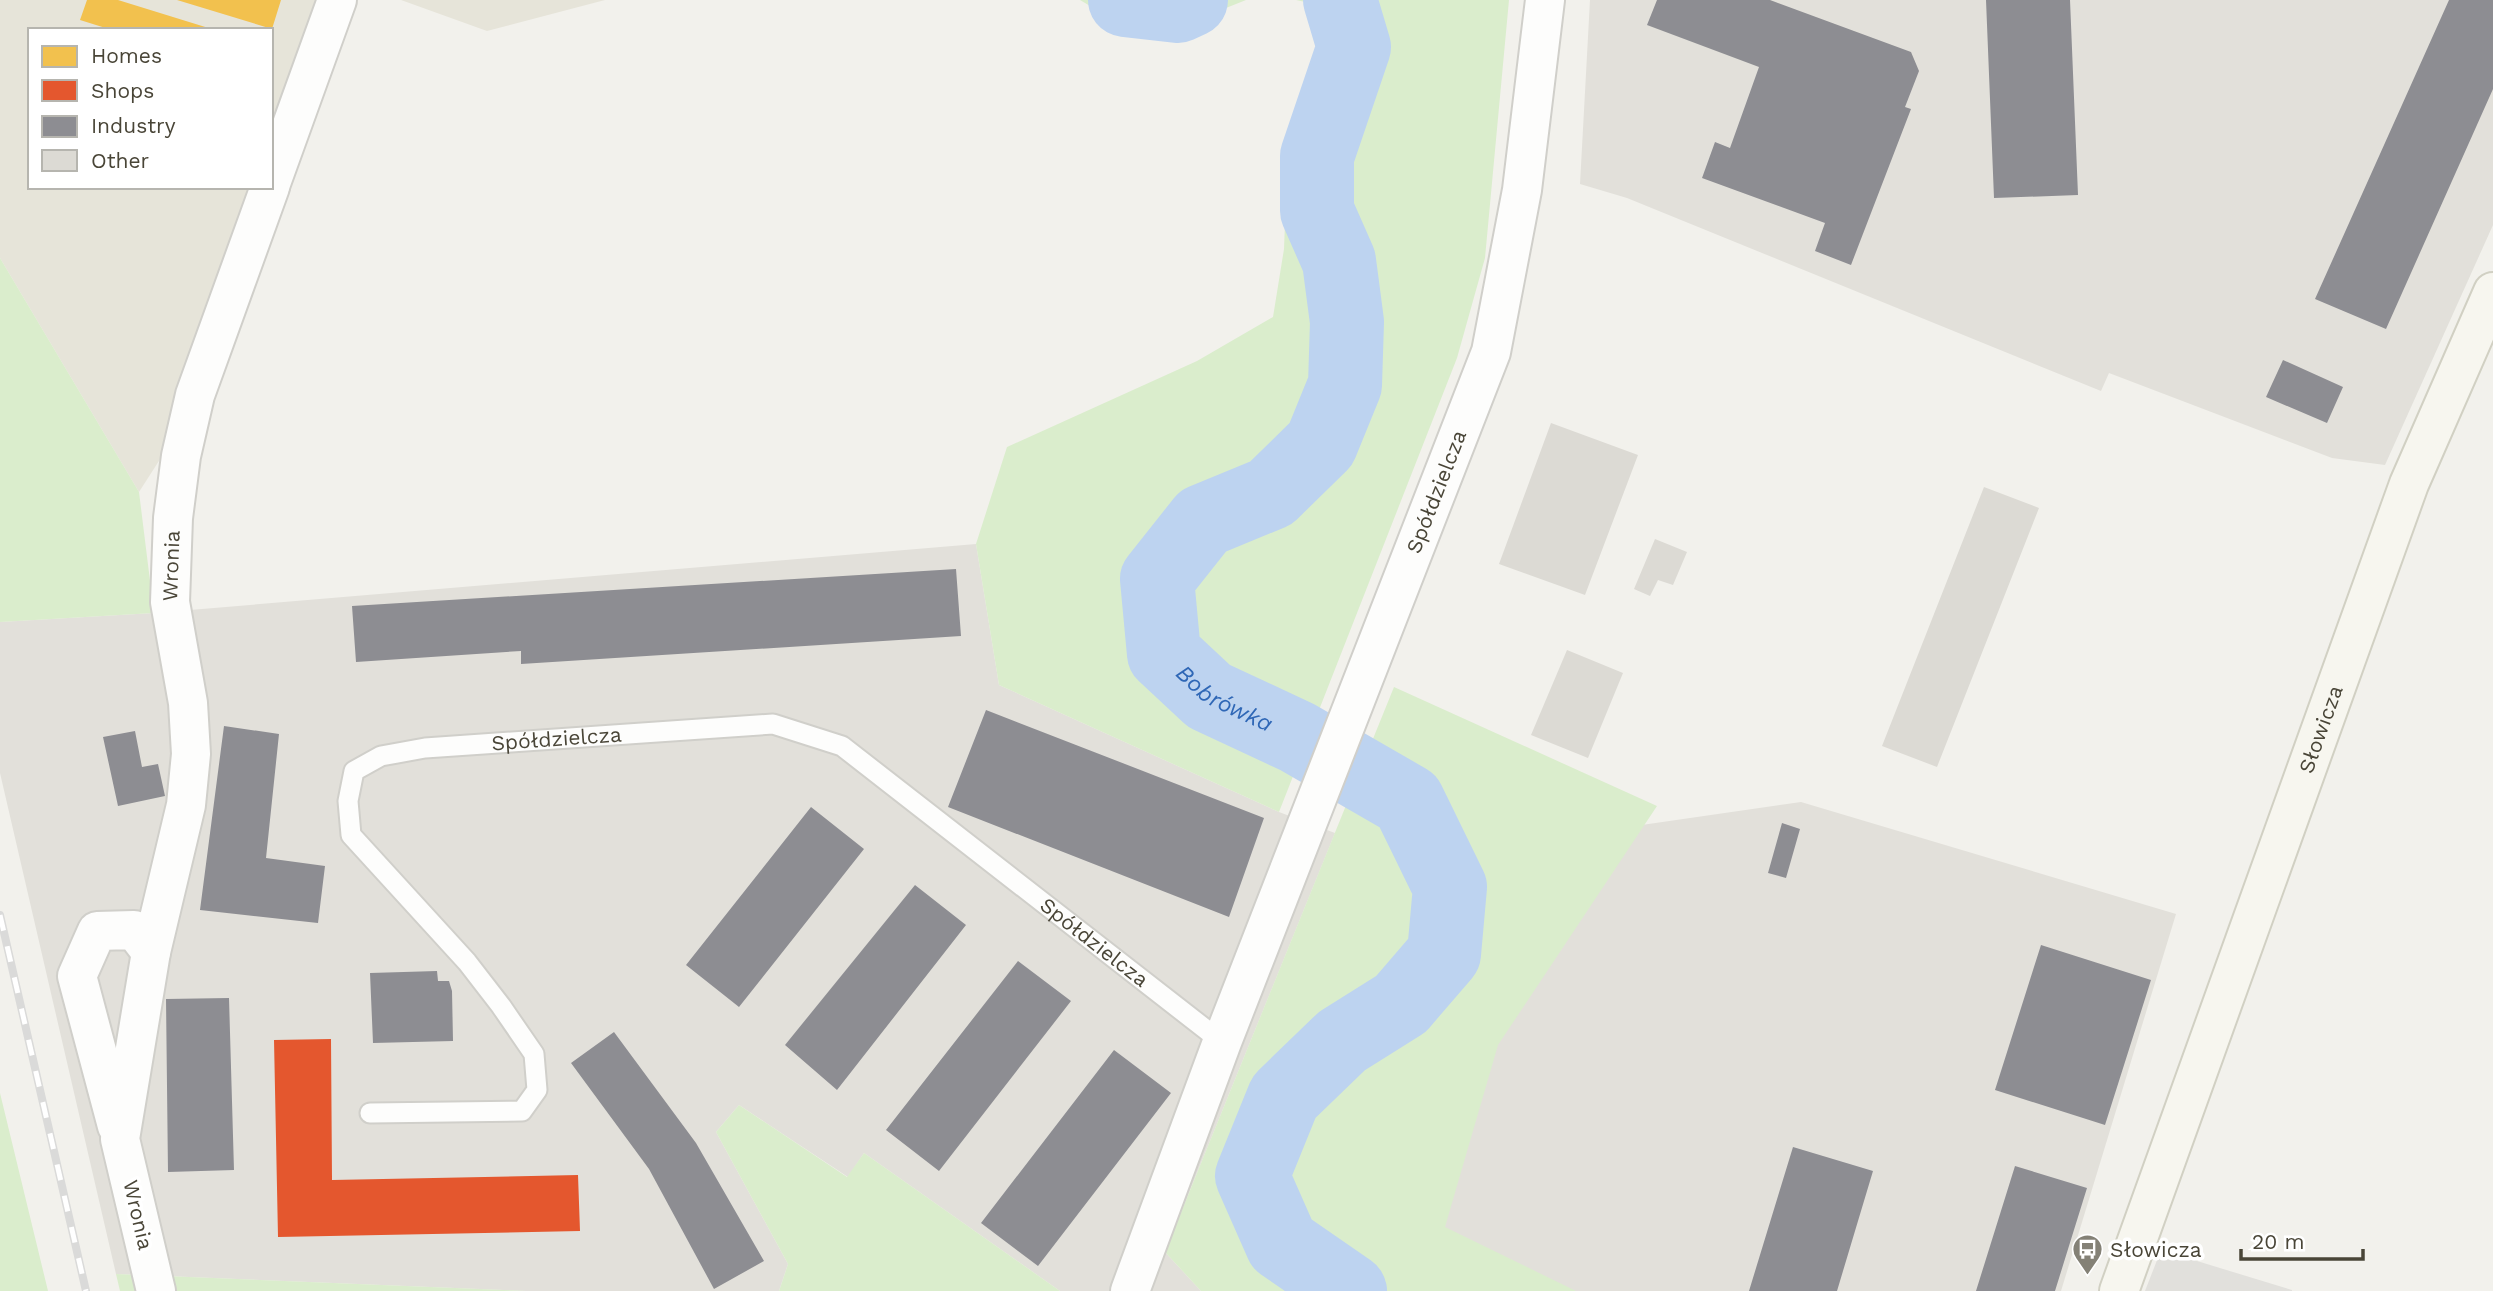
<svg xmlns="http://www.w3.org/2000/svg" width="2493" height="1291" viewBox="0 0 2493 1291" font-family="'Work Sans',sans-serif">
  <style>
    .residential { fill: #e6e4d9; fill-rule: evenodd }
    .industrial { fill: #e2e0da }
    .green { fill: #daedcc }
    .parking { fill: #e1e0dc }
    .homes { fill: #f2c14e }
    .shops { fill: #e4572e }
    .industry { fill: #8d8d92 }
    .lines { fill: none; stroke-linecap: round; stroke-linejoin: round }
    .river { stroke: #bdd3f0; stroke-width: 74 }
    .building { fill: #dcdad4 }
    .lane-casing { stroke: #d0cfca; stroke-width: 23 }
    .street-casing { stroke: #d0cfca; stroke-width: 42 }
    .secondary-casing { stroke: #d1d0c3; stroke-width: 42 }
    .lane { stroke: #fdfdfc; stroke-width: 19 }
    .street { stroke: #fdfdfc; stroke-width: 38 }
    .secondary { stroke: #f7f6ef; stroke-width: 38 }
    .rail-casing { stroke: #dadad9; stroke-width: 8 }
    .rail { stroke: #fff; stroke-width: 5; stroke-dasharray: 16; stroke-linecap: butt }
    .labels { text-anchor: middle; stroke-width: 7; stroke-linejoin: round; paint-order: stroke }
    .street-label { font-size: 21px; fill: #494537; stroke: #fff }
    .poi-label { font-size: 21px; fill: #494537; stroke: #fff; text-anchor: start }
    .water-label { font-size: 23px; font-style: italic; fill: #2f67b6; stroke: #fff }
  </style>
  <rect width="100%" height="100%" fill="#f2f1ec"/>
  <path class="residential" d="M0,0H349L200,397L139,492L0,258ZM30,30H271V187H30Z
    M401,0H605L487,31Z"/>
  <path class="industrial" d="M1590,0H2493V225L2385,465L2332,458L2109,373L2101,391L1627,198L1580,184Z
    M976,544L999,685L1279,812L1335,833L1165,1252L1201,1291H1060L864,1153L848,1177L739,1105L716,1132L788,1264L779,1291H526L116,1274L0,773V622L154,613Z
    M1801,802L2176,914L2061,1291H1451L1370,1182L1524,842Z"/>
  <path class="green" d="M1080,0H1246L1211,14L1112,19Z
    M1296,0H1509L1485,258L1457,358L1279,812L999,685L976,544L1007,447L1197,361L1273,317L1284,249L1288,143L1323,33L1310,3Z
    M0,258L139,492L154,613L0,622Z
    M1394,687L1657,806L1498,1045L1445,1227L1576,1291H1201L1165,1252Z
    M0,1093L48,1291H0Z
    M739,1105L847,1177L864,1153L1060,1291H779L788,1264L716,1132Z
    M116,1274L526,1291H120Z"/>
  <path class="parking" d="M2161,1250L2292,1290V1291H2145Z"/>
  <path class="homes" d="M87,0H118L215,30H112L80,20Z
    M177,0H281L272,29Z"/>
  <path class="shops" d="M331,1039L332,1180L578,1175L580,1231L278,1237L274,1040Z"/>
  <path class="industry" d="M1657,0H1770L1911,52L1919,71L1905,107L1911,109L1851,265L1815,251L1825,223L1702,178L1715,142L1730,148L1759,67L1647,25Z
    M1986,0H2070L2078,195L1994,198Z
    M2449,0H2493V89L2386,329L2315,299Z
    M2283,360L2343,387L2327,423L2266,397Z
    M956,569L961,636L521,664V651L356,662L352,606Z
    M986,710L1264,818L1229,917L948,807Z
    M224,726L279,734L266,858L325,866L318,923L200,910Z
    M135,731L142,767L158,764L165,796L118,806L103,737Z
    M811,807L864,849L739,1007L686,965Z
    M1782,823L1800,829L1786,878L1768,873Z
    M915,885L966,925L837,1090L785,1045Z
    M2041,945L2151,980L2105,1125L1995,1090Z
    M1018,961L1071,1001L939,1171L886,1130Z
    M437,971L438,981H449L452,991L453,1041L373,1043L370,973Z
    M229,998L234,1170L168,1172L166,999Z
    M614,1032L696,1143L764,1261L714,1289L649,1169L571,1063Z
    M1114,1050L1171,1093L1038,1266L981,1223Z
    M1793,1147L1873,1171L1837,1291H1749Z
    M2015,1166L2087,1188L2055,1291H1976Z"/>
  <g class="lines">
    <g class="river">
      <path d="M1125,0L1178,6L1191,0"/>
      <path id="s1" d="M1340,0L1354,47L1317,156V211L1339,261L1347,322L1345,385L1321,444L1271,493L1203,521L1157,579L1164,654L1209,696L1297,737L1408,801L1450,887L1444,954L1401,1004L1342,1041L1284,1097L1252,1176L1282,1244L1350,1291"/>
    </g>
  </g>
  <path class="building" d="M1551,423L1638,455L1585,595L1499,564Z
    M1984,487L2039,508L1937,767L1882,746Z
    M1655,539L1687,552L1673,585L1658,580L1650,596L1634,589Z
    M1567,650L1623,673L1588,758L1531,735Z"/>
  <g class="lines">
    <defs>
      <g id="lane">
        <path id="s2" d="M370,1113L522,1111L537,1090L534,1054L501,1006L467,962L351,835L348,801L354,771L381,756L425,748L773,724L842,746L1222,1042"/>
      </g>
      <g id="street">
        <path d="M271,183L337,0"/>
        <path d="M117,1126L77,976L97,931L134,930L151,952"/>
        <path id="s3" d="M156,1291L120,1139L151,952L186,805L191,754L188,703L170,602L173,518L181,456L195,395L270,187"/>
        <path id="s4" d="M1130,1291L1222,1042L1491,352L1522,190L1545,0"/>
      </g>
      <g id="secondary">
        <path id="s5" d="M2119,1291L2409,484L2493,292"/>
      </g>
    </defs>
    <use href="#lane" class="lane-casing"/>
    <use href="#street" class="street-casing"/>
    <use href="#secondary" class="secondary-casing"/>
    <use href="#lane" class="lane"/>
    <use href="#street" class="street"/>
    <use href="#secondary" class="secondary"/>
    <defs>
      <path id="rail" d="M0,915L86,1291"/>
    </defs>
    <use href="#rail" class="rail-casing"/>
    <use href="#rail" class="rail"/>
  </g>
  <defs>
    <symbol id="bus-pin" viewBox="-11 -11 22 30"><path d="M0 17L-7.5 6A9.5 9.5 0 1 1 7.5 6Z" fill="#848176" stroke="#fff"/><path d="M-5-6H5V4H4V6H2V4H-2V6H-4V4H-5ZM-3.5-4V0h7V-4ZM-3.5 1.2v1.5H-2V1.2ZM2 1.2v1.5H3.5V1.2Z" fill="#fff"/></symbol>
  </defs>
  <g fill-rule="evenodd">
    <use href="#bus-pin" x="2070" y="1232" width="35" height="47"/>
  </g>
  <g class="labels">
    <g class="street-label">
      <text dy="7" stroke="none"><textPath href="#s4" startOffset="856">Spółdzielcza</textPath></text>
      <text dy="7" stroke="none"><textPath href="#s3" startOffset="738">Wronia</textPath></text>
      <text dy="7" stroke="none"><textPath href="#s5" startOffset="597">Słowicza</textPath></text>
      <text dy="7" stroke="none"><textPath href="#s2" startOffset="772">Spółdzielcza</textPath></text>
      <text dy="7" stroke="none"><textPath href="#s2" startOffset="1381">Spółdzielcza</textPath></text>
      <text transform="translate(138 1215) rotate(77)" y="7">Wronia</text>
    </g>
    <g class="poi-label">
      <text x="2110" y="1257">Słowicza</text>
    </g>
    <g class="water-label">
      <text dy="8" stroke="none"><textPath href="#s1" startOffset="831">Bobrówka</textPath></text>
    </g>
  </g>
  <rect x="28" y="28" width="245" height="161" fill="#ffffff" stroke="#b6b5af" stroke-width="2"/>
  <rect x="42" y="46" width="35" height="21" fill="#f2c14e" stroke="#b6b5af" stroke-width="2"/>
  <text x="91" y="63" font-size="21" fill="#494537">Homes</text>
  <rect x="42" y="80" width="35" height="21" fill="#e4572e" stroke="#b6b5af" stroke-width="2"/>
  <text x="91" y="98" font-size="21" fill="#494537">Shops</text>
  <rect x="42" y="116" width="35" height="21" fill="#8d8d92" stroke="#b6b5af" stroke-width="2"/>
  <text x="91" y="133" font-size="21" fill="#494537">Industry</text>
  <rect x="42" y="150" width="35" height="21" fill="#dcdad4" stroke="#b6b5af" stroke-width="2"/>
  <text x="91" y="168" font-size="21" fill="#494537">Other</text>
  <path d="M2241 1249v10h122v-10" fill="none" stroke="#494537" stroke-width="3.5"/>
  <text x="2252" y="1249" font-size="21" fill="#494537" stroke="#ffffff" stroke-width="5" paint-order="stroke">20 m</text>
</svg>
